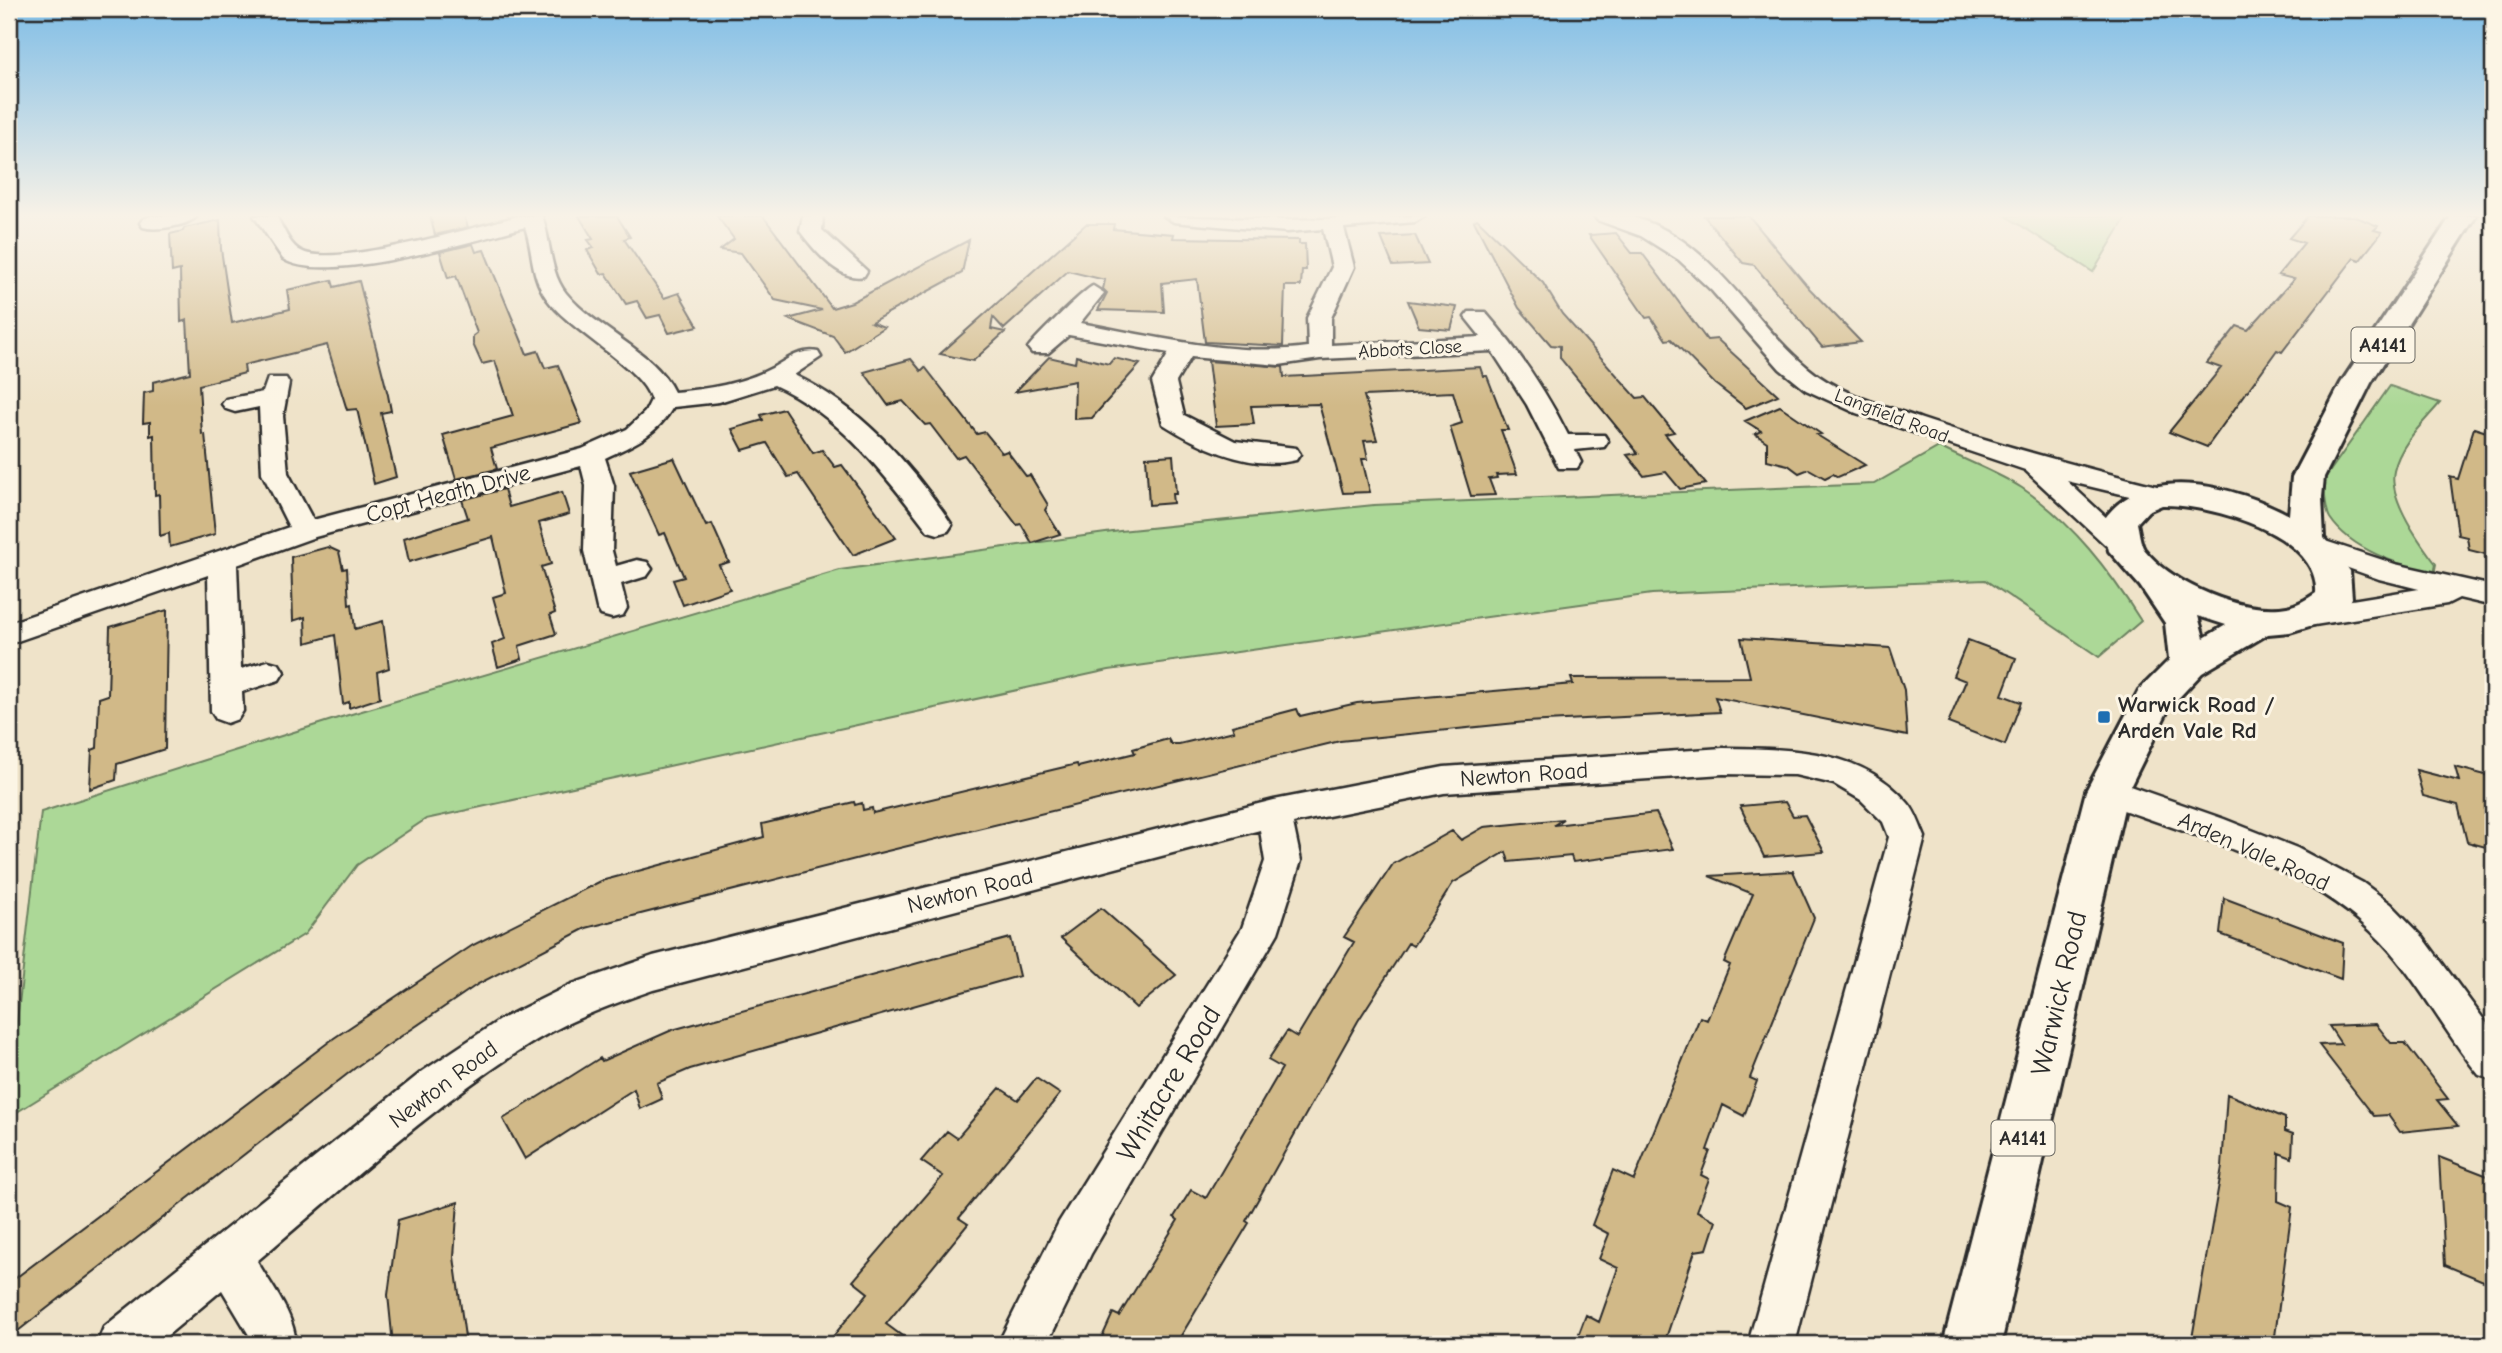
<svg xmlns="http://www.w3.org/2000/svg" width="2502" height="1353" viewBox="0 0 2502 1353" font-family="'Comic Neue',sans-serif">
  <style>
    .green { fill: #acd897; stroke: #6c8261; stroke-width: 2 }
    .building { fill: #d1b988; stroke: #2b2b2b; stroke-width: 2 }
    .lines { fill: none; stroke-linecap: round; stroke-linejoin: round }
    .minor-casing { stroke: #2b2b2b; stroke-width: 5 }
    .major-casing { stroke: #2b2b2b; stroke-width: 6 }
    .minor { fill: #fcf5e5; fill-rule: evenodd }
    .major { fill: #fcf5e5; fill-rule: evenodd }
    .poi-dot { fill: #1f6fb2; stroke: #fcf5e5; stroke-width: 2.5 }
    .labels { text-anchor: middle; stroke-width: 6; stroke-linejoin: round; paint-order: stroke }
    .far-street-label { font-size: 19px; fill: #2b2b2b; stroke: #fcf5e5 }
    .shield { fill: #fcf5e5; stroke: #6a6863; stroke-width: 2 }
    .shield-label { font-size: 21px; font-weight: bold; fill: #2b2b2b }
    .street-label { font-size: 23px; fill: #2b2b2b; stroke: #fcf5e5 }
    .poi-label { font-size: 23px; font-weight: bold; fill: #2b2b2b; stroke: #fcf5e5; text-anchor: start }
    .near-street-label { font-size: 28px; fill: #2b2b2b; stroke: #fcf5e5 }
  </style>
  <rect width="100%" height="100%" fill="#efe3c9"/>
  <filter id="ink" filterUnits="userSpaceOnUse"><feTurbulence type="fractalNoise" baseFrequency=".0143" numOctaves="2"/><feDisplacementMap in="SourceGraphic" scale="14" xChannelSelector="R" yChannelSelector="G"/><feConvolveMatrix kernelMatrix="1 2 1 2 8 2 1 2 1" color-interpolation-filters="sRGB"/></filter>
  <g filter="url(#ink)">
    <path class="green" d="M2006,216H2127L2093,272Z
      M2390,386L2440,403C2423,423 2400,444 2394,471C2388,499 2420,543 2436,564L2434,574C2400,565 2351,550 2330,518C2325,510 2325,491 2323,481Z
      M1939,447C1966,461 1997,472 2022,488C2073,523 2109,570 2141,621L2099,657L1985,580L1652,594L1109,670L426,819L357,865L305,934L9,1117V1091L41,812L338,718L840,570L1120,531L1374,505L1874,484Z"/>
    <path class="building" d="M430,216H464L468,227L435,235Z
      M579,216H617L630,237L624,239L664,298L679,293L698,326L669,333L660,315L647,318L637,301L626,304L606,273L601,274L587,250L594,248L588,240L593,239Z
      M717,216H763L832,308L852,302L969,240L962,273L871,322L884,327L845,352L833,336L788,319L822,310L775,300L741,253L720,250L734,239Z
      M1704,216H1749L1808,287L1861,342L1822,347L1754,265L1743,263Z
      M2308,216H2354L2378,226L2374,230L2382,232L2360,260L2354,258L2282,352L2277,350L2207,447L2169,432L2221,368L2207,363L2237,326L2248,330L2294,279L2278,275L2304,243L2289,238Z
      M1477,219L1543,283L1562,314L1637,398L1645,397L1674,432L1665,434L1706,484L1680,489L1666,472L1644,476L1627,455L1638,453L1560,358V346L1551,345L1519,308L1474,221Z
      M220,220L221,249L232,323L290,309L287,290L332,280L334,287L359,281L388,395L391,411L381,413L396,477L374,484L357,409L347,410L327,345L244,365L245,373L199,385L202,435L205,434L215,534L170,547L169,533L160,536L159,494L155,495L154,435L150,436V422L143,423L144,393L153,391V382L190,373L187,320L181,322L180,270L172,272L170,234L183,231L184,228Z
      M1086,224H1114L1113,229L1174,234L1173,238L1299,240V244H1305L1306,270H1302L1301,286H1285L1283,346L1205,342L1197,279L1162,283L1164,312L1098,310L1107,293L1103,289L1105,280L1068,271L1004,329L993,317L991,329L1005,332L973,361L940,354Z
      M1616,233L1632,253H1642L1707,340L1717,339L1778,395L1746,408L1715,384L1671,339L1666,340L1651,317L1646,318L1589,235Z
      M1415,235L1428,264L1393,266L1381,237Z
      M473,244L476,252L484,250L527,354L538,351L545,368L558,365L582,423L491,448L497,469L456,479L443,435L513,416L495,361L482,364L473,344V336L477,333L456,276L448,278L440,252Z
      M1408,301L1457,307L1451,330L1419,327Z
      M1076,356L1109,364L1114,358L1140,364L1092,418L1074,419L1075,381L1015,392L1049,357L1075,363Z
      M911,359L921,371L925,367L977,434L985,432L1002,453L1007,451L1026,476L1030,475L1048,505L1045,510L1060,534L1032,543L1021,524L1017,525L964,455L956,458L930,424L925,425L903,401L888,405L864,372Z
      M1208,361L1283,367L1284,377L1480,367L1483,376H1487L1508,430H1501L1517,474L1496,475L1497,478L1489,479L1495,495L1471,496L1450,427L1462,423L1453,392L1364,396L1377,440L1364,441L1368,459H1362L1370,492L1343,493L1319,404L1251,406L1254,424L1216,426Z
      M1780,406L1821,434L1817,435L1865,465L1838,477L1833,474L1825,478L1809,469L1799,473L1788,465L1767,460V442L1755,434L1761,431L1745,421Z
      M784,409L813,453L822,450L835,467L842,465L896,538L853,555L798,474L788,477L767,443L743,450L732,429L763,420L761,415Z
      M2474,428L2493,434V556L2469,550L2467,537L2458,535L2450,477L2458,479Z
      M1173,455L1176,494H1172L1173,503L1149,505L1146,457Z
      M674,458L706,526L712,524L729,562L719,565L730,589L683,605L673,580L684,577L665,533L659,535L630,471Z
      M504,489L509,507L562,492L569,514L539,523L551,564L541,567L555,613L550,615L556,634L519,646L522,659L498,667L492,644L505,639L493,597L506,593L493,537L409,562L404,538L468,518L462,500Z
      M328,547L339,552L343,569L347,568L349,605L352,604L355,629L383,621L389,668L377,672L380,698L349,708V702L343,704L335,635L306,643L305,617L293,621L291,557Z
      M167,610L165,749L117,764L116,780L90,789L92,750L97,748L99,698L108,695L110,627Z
      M1741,638L1890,648L1904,690L1907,736L1715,697L1720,712L1526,722L1340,741L875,854L586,928L478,984L359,1065L9,1338V1283L334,1038L473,945L601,881L764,837L762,824L854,802L855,805L862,803L863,810L872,808L873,813L1077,764L1078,767L1135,753L1133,749L1168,739L1171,744H1179L1234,731L1232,726L1297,709L1300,716L1357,703L1573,684L1571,678L1750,677Z
      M1968,640L2016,658L2002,695L2021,702L2005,745L1948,723L1966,681L1953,676Z
      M2455,767L2493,777V849L2467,842L2458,805L2423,796L2416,770L2459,781Z
      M1785,802L1793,816L1805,815L1824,852L1764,857L1740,806Z
      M1656,813L1673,849L1573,862L1571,856L1509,862L1506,852L1453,883L1413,946L1408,943L1358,1021L1246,1221L1249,1223L1176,1344H1099L1113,1313L1119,1316L1178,1220L1174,1217L1191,1190L1206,1198L1282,1068L1268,1060L1287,1031L1297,1037L1354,942L1344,937L1393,864L1452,831L1461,840L1484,827L1563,819L1554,825Z
      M1793,871L1814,918L1750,1078L1757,1081L1744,1116L1723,1105L1707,1150L1710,1151L1701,1175L1709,1179L1697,1211L1716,1221L1707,1249L1695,1251L1664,1344H1575L1586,1315L1599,1322L1618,1268L1599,1259L1609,1234L1592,1225L1613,1170L1634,1180L1700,1017L1707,1020L1730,965L1724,962L1753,894L1709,876Z
      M2224,898L2343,943L2341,979L2220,934Z
      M1101,908L1176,975L1136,1008L1061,938Z
      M1010,938L1019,976L690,1069L657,1083L662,1099L640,1109L634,1089L525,1159L503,1119L600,1058L602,1061L672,1030Z
      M2376,1024L2391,1043H2405L2448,1099L2437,1100L2458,1126L2400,1132L2388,1115L2374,1116L2319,1045L2341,1044L2329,1026Z
      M1036,1078L1060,1094L959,1218L968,1224L886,1324L913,1344H827L868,1293L853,1281L943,1176L921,1161L947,1131L957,1138L1000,1088L1018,1100Z
      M2227,1094L2285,1118V1131L2293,1134L2292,1158L2279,1153L2278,1201L2292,1207L2274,1344H2191L2222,1167Z
      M2439,1157L2493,1178V1285L2445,1265Z
      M458,1202L454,1257L466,1344H393L388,1295L398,1220Z"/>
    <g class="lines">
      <defs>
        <path id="minor" d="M151,216H197C188,226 156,231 143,227L140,223L143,219Z
          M254,216H276C283,227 289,245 301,251C331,269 480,226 518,216H542C551,240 549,272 566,293C595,329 655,351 674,392C707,389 742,384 772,368C786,360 801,348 818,352L821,357L794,375C858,404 914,467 952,525L948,531L938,534L928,531C885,475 840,415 774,385L719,402L673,407C657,435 633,445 605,458L614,486L612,551L616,566L637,560L647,562L652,569L647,576L621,584L627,608L623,615L612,618L601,615L597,608L584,551L586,486L581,466L315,537L237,565L241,669L268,661L279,664L284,672L279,680L242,692L243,711L238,719L227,723L216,719L211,711L208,575L9,644V623L289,527L262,473L259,407L235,412L226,409L222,404L226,399L263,392L268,378H286L289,383L283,416L288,473L313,520L582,449L627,429L645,412L651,400C643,368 571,332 547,299C530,276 534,253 525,227C476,240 324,286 283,259Z
          M803,216H823L822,230L867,271L864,276C840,282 813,249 800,231Z
          M1164,216L1287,220L1425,216L1415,222L1344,228L1354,267L1331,318V345L1481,337L1465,317L1469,312H1485C1518,350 1546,391 1568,435H1604L1608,441L1604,447L1575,450L1581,462L1577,468H1559L1527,405L1492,351L1320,359L1279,365L1191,357L1176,382L1184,415L1235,441L1296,448L1300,454L1296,460C1251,471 1201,448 1163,424L1152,382L1169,353L1069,335L1048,353H1032L1028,348C1034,339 1086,288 1093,286L1104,293L1080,323C1153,336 1233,357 1308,347L1307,318L1332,267L1323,229L1287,232L1174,222Z
          M1594,216C1606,216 1620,215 1631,217C1710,236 1749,319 1807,367C1840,395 1883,405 1922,419C2005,447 2088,469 2173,490L2177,496L2173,502L2163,504L2067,481L2137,546L2133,552L2123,555L2113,552L2025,470L1856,413L1806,390L1780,369L1712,291L1679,260L1641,236L1597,220Z
          M2316,538L2395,564L2493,586V606L2459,598L2447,604L2308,626L2297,623L2293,616L2297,609L2419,589L2379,579L2306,553L2302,547L2306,541Z
          M1723,748C1789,749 1861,748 1908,803C1916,812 1920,826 1925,837L1795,1344H1748L1889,837L1883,822L1861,800L1834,784L1795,775L1723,774L1444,793L1293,823L1301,861L1278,933L1091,1254L1047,1344H998L1059,1222L1242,928L1265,861L1260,830L653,990C610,1005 566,1021 527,1046C430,1108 345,1187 257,1261C272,1287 294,1313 296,1344H250L249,1335L222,1290L157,1344H97L104,1327L423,1071L501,1019L572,984L653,956L1274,800L1444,767Z
          M2107,778L2224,819L2297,848L2363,883L2391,904L2423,937L2493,1032V1080L2479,1075C2444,1032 2419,981 2381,941C2308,865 2191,835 2095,800L2090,791L2095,782Z"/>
        <path id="major" d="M2451,216H2476L2371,383L2324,477L2322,497L2324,538L2350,571L2352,598L2347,607L2326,621L2290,632L2268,634L2202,673L2169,708L2128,791L2001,1344H1943L2086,791L2139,690L2169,660L2165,623L2140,586L2109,551L2103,521C2143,461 2236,486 2289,515L2292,477L2341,383ZM2162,505C2208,504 2320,533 2316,593C2307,599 2298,605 2287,607C2244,615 2171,584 2144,549C2140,543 2139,531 2137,523L2148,511ZM2198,616L2226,625L2204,638Z"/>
      </defs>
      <use href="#minor" class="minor-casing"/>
      <use href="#major" class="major-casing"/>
      <use href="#minor" class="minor"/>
      <use href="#major" class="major"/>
    </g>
  </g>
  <linearGradient id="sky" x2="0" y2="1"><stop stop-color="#7fbde6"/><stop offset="0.53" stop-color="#f8f2e7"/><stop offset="1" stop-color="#f8f2e7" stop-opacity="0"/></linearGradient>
  <rect width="2502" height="406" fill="url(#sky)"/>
  <rect class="poi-dot" x="2097" y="710" width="14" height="14" rx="3.5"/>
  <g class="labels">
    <g class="far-street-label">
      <text transform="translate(1410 348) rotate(-3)" y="7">Abbots Close</text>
      <text transform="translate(1892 415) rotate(21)" y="7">Langfield Road</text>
    </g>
    <g class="shield">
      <rect x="2351.5" y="327.5" width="63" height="35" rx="5"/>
      <rect x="1991.5" y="1120.5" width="63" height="35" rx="5"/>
    </g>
    <g class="shield-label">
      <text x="2383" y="352">A4141</text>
      <text x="2023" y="1145">A4141</text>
    </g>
    <g class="street-label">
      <text transform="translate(448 493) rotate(-15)" y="8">Copt Heath Drive</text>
      <text transform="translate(1524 774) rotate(-4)" y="8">Newton Road</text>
      <text transform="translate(2254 851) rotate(24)" y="8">Arden Vale Road</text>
      <text transform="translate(970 890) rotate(-14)" y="8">Newton Road</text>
      <text transform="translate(443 1084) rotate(-37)" y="8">Newton Road</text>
    </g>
    <g class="poi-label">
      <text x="2118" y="712">Warwick Road /<tspan x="2118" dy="26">Arden Vale Rd</tspan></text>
    </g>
    <g class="near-street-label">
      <text transform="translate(2058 993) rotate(-77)" y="10">Warwick Road</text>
      <text transform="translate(1168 1083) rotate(-59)" y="10">Whitacre Road</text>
    </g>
  </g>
  <rect width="2502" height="1353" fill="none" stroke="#fcf5e5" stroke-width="35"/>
  <rect x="18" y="18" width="2467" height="1318" fill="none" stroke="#2b2b2b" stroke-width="2.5" filter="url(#ink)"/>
</svg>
